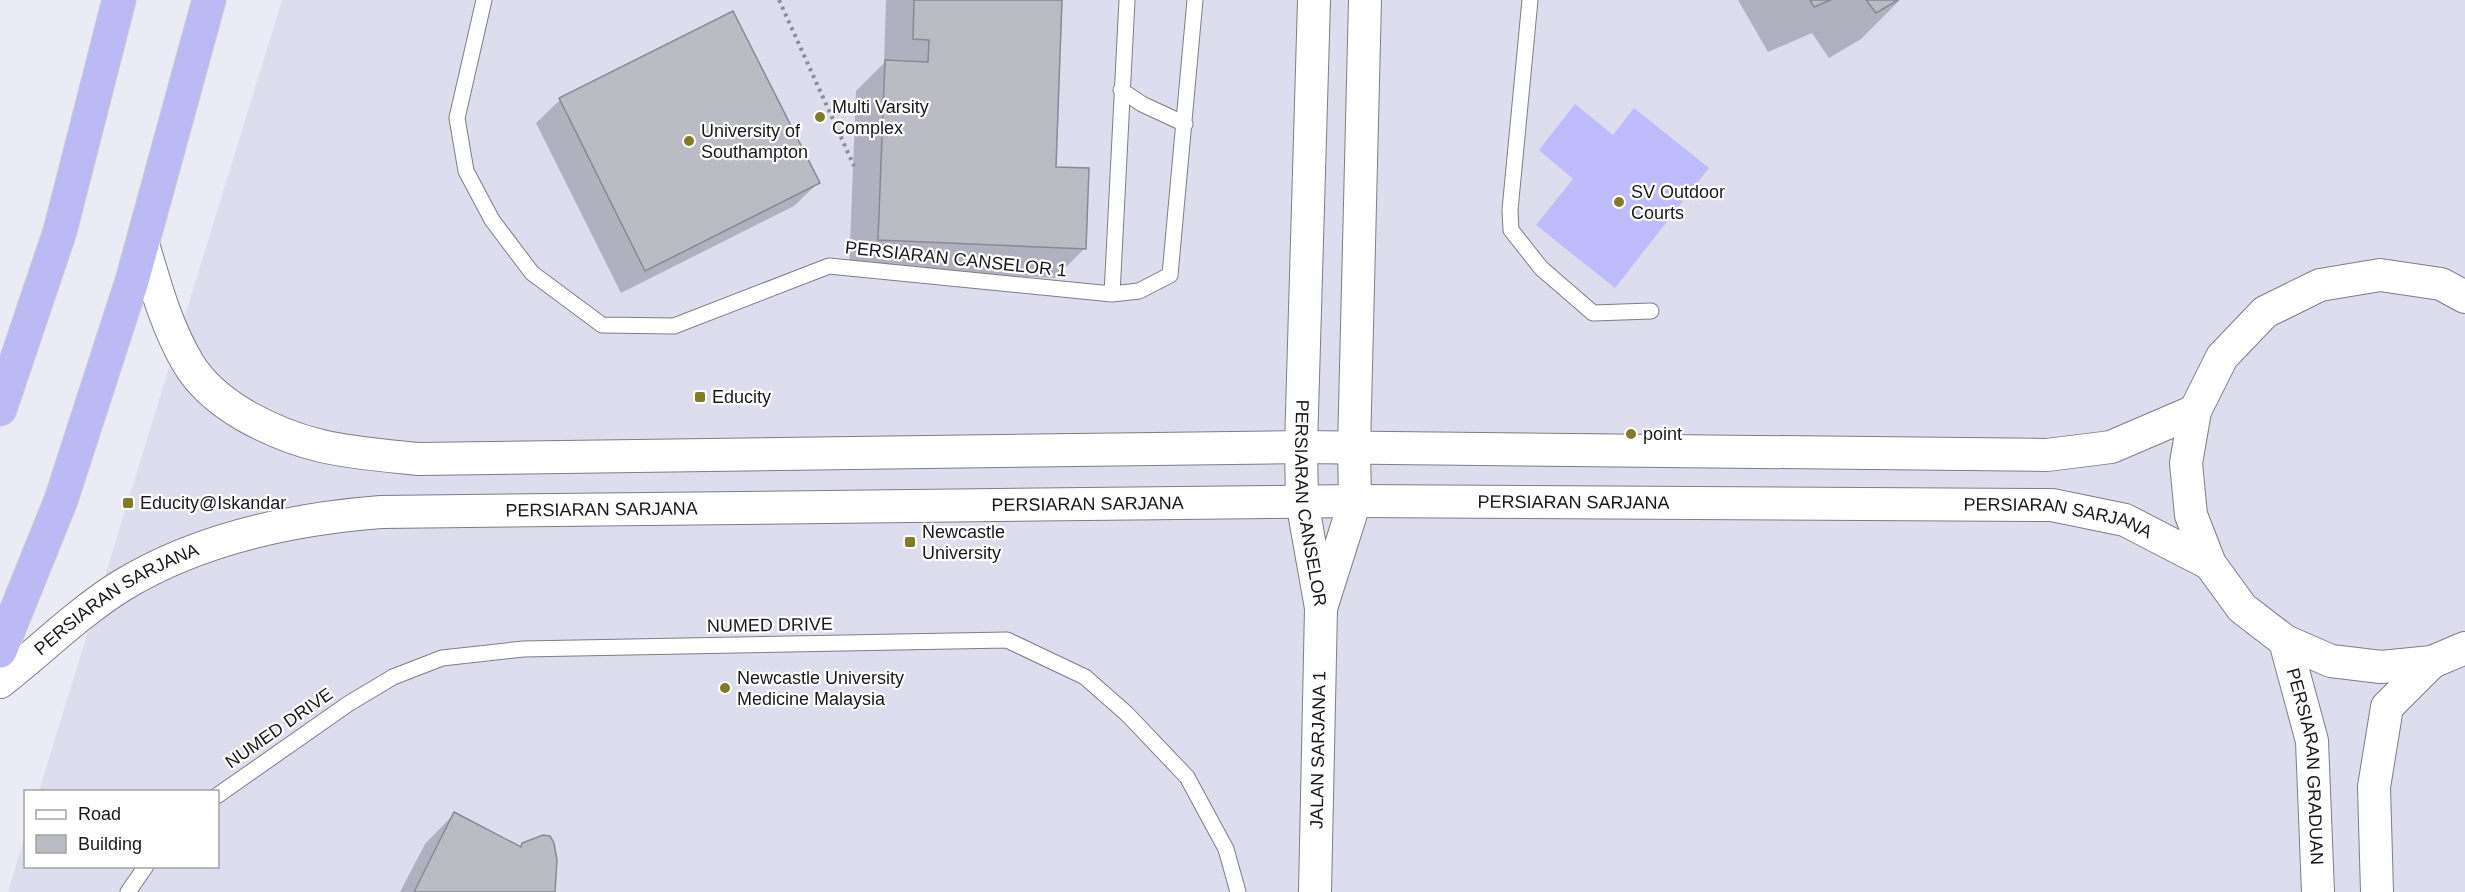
<svg xmlns="http://www.w3.org/2000/svg" width="2465" height="892" viewBox="0 0 2465 892" font-family="Arial,sans-serif">
  <style>
    .built { fill: #dde }
    .pitch { fill: #bfbcfd }
    .shadow { fill: #0003 }
    .building { fill: #bbbbc4; stroke: #898992; stroke-width: 1.5 }
    .lines { fill: none; stroke-linecap: round; stroke-linejoin: round }
    .service-casing { stroke: #7d7d85; stroke-width: 17 }
    .minor-casing { stroke: #7d7d85; stroke-width: 34 }
    .trunk-casing { stroke: #cccccd; stroke-width: 35 }
    .path { stroke: #8c8c93; stroke-width: 4; stroke-dasharray: 3 4.5; stroke-linecap: butt }
    .service { stroke: #fff; stroke-width: 15 }
    .minor { stroke: #fff; stroke-width: 32 }
    .trunk { stroke: #bcbaf4; stroke-width: 33 }
    .poi-dot { fill: #817c22; stroke: #fff; stroke-width: 2 }
    .labels { text-anchor: middle; stroke-width: 4.5; stroke-linejoin: round; paint-order: stroke }
    .poi-label { font-size: 18px; fill: #18181b; stroke: #fff; text-anchor: start }
    .street-label { font-size: 18px; fill: #18181b; stroke: #fff }
  </style>
  <rect width="100%" height="100%" fill="#ebebf5"/>
  <path class="built" d="M282,0H2465V892H8L25,836L26,866H218V792L39,791Z"/>
  <path class="pitch" d="M1575,104L1613,135L1634,108L1709,168L1615,288L1536,225L1573,179L1539,150Z"/>
  <path class="shadow" d="M886,0H1061L1054,168L1084,249L1055,278L849,270L856,91L884,63Z
    M1738,0H1900L1861,39L1829,58L1812,33L1768,52Z
    M733,13L818,183L794,206L621,293L536,123L560,100Z
    M454,814L520,848L523,845L553,892H400L425,844Z"/>
  <path class="building" d="M914,0H1062L1056,167L1089,168L1086,249L878,240L885,60L928,62L929,40L913,39Z
    M1810,0H1831L1814,7Z
    M1866,0H1898L1876,13Z
    M733,11L820,183L645,271L559,98Z
    M454,812L521,847L522,843L543,835L550,836L554,843L557,860L555,892H414Z"/>
  <g class="lines">
    <defs>
      <path id="service" d="M484,0L457,118L466,171L492,220L532,273L602,325L674,326L829,266L1112,294L1139,291L1170,275L1195,0
        M1530,0L1510,210L1511,230L1541,268L1593,313L1651,311
        M1121,90L1142,104L1185,124
        M1112,294L1127,0
        M218,795L348,704L393,677L442,658L523,649L1007,640L1085,677L1127,714L1187,777L1226,849L1238,892
        M128,892L146,866"/>
      <g id="minor">
        <path id="s1" d="M1314,0L1301,447L1302,501L1321,608L1315,892"/>
        <path d="M143,244C155,284 166,326 188,363C201,385 222,402 244,415C305,450 350,452 418,459L1301,447L2047,455L2111,447L2195,411"/>
        <path d="M2465,297L2441,284L2380,275L2320,285L2265,312L2222,357L2195,411L2186,463L2191,515L2210,564L2242,608L2285,641L2331,661L2381,667L2432,662L2465,648"/>
        <path d="M1322,605L1355,501L1354,449L1365,0"/>
        <path id="s2" d="M2285,641L2312,741L2318,892"/>
        <path id="s3" d="M0,682C40,651 78,613 121,586C199,538 291,519 381,512L1355,501L2052,505L2125,520L2210,564"/>
        <path d="M2377,892L2374,787L2387,707L2432,662"/>
      </g>
      <path id="trunk" d="M0,409L60,231L119,0
        M0,651L61,500L132,281L209,0"/>
    </defs>
    <use href="#service" class="service-casing"/>
    <use href="#minor" class="minor-casing"/>
    <use href="#trunk" class="trunk-casing"/>
    <path class="path" d="M779,0L854,166"/>
    <use href="#service" class="service"/>
    <use href="#minor" class="minor"/>
    <use href="#trunk" class="trunk"/>
  </g>
  <g class="poi-dot">
    <circle cx="820" cy="117" r="6"/>
    <circle cx="689" cy="141" r="6"/>
    <circle cx="1619" cy="202" r="6"/>
    <rect x="694" y="391" width="12" height="12" rx="3"/>
    <circle cx="1631" cy="434" r="6"/>
    <rect x="122" y="497" width="12" height="12" rx="3"/>
    <rect x="904" y="536" width="12" height="12" rx="3"/>
    <circle cx="725" cy="688" r="6"/>
  </g>
  <g class="labels">
    <g class="poi-label">
      <text x="832" y="113">Multi Varsity<tspan x="832" dy="21">Complex</tspan></text>
      <text x="701" y="137">University of<tspan x="701" dy="21">Southampton</tspan></text>
      <text x="1631" y="198">SV Outdoor<tspan x="1631" dy="21">Courts</tspan></text>
      <text x="712" y="403">Educity</text>
      <text x="1643" y="440">point</text>
      <text x="140" y="509">Educity@Iskandar</text>
      <text x="922" y="538">Newcastle<tspan x="922" dy="21">University</tspan></text>
      <text x="737" y="684">Newcastle University<tspan x="737" dy="21">Medicine Malaysia</tspan></text>
    </g>
    <g class="street-label">
      <text transform="translate(956 259) rotate(6)" y="6">PERSIARAN CANSELOR 1</text>
      <text dy="6" stroke="none"><textPath href="#s1" startOffset="504">PERSIARAN CANSELOR</textPath></text>
      <text dy="6" stroke="none"><textPath href="#s3" startOffset="1620">PERSIARAN SARJANA</textPath></text>
      <text dy="6" stroke="none"><textPath href="#s3" startOffset="1134">PERSIARAN SARJANA</textPath></text>
      <text dy="6" stroke="none"><textPath href="#s3" startOffset="648">PERSIARAN SARJANA</textPath></text>
      <text dy="6" stroke="none"><textPath href="#s3" startOffset="2106">PERSIARAN SARJANA</textPath></text>
      <text dy="6" stroke="none"><textPath href="#s3" startOffset="144">PERSIARAN SARJANA</textPath></text>
      <text transform="translate(770 625) rotate(-1)" y="6">NUMED DRIVE</text>
      <text transform="translate(279 728) rotate(-35)" y="6">NUMED DRIVE</text>
      <text transform="translate(1318 750) rotate(-89)" y="6">JALAN SARJANA 1</text>
      <text dy="6" stroke="none"><textPath href="#s2" startOffset="128">PERSIARAN GRADUAN</textPath></text>
    </g>
  </g>
  <rect x="24" y="790" width="195" height="78" fill="#ffffff" stroke="#a3a3a4" stroke-width="1.5"/>
  <rect x="36" y="810" width="30" height="9" fill="#ffffff" stroke="#a3a3a4" stroke-width="1.5"/>
  <text x="78" y="820" font-size="18" fill="#18181b">Road</text>
  <rect x="36" y="835" width="30" height="18" fill="#bbbbc4" stroke="#a3a3a4" stroke-width="1.5"/>
  <text x="78" y="850" font-size="18" fill="#18181b">Building</text>
</svg>
